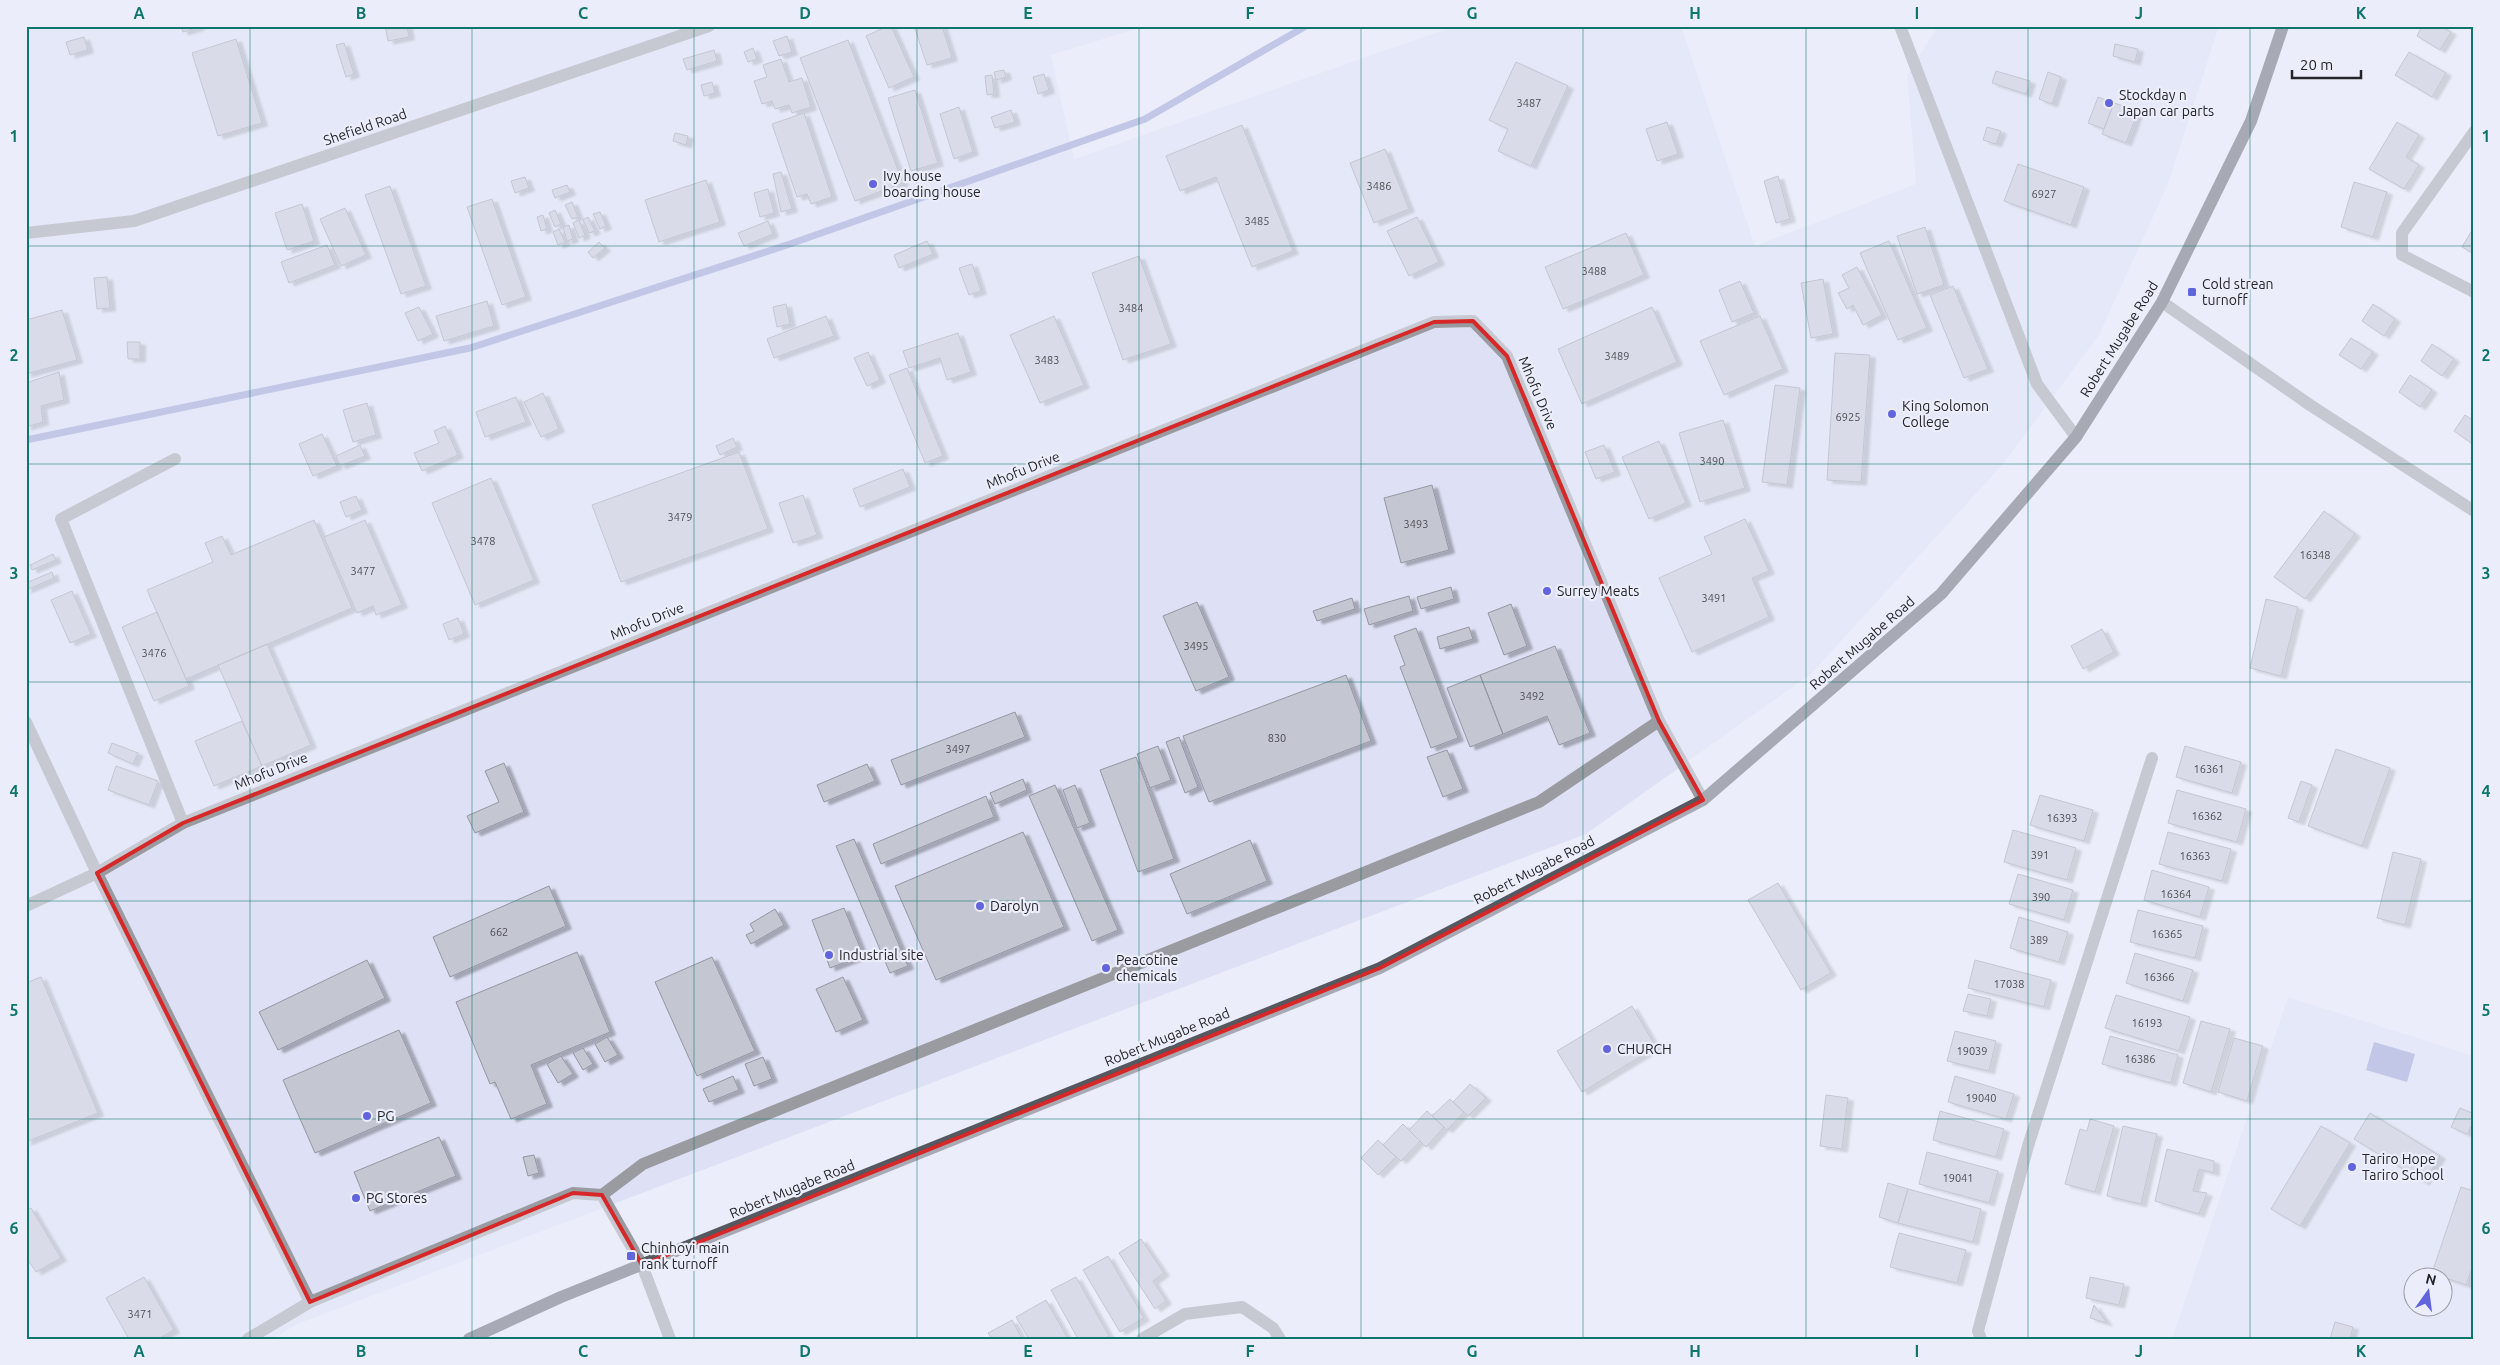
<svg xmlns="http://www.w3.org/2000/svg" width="2500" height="1365" viewBox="0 0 2500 1365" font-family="Ubuntu,sans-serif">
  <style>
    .built { fill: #dee1f5; fill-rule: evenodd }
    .water { fill: #9098d1 }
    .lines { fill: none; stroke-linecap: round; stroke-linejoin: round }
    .stream { stroke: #9098d1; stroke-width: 7 }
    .building { fill: #c4c6d2; stroke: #9496a2; filter: url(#shadow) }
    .service { stroke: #9a9ba0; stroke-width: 12 }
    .minor { stroke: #9a9ba0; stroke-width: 12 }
    .tertiary { stroke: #9a9ba0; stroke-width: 12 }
    .primary { stroke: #565860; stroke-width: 12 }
    .marked { fill: none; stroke: #d62828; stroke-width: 4; stroke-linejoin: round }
    .grid { fill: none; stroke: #0f766e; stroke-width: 1; stroke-opacity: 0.55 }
    .poi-dot { fill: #6164dc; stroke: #ebeefa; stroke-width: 2 }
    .labels { text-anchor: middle; stroke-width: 4.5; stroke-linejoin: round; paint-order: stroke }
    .number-label { font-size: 11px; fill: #4c4d54 }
    .poi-label { font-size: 14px; fill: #24252a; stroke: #ebeefa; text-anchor: start }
    .street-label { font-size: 14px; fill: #24252a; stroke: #ebeefa }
    .neatline { fill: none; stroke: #0f766e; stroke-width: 2 }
    .grid-label { font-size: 16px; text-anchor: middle; font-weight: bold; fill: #0f766e }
  </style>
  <defs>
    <filter id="shadow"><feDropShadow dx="5.5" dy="3" stdDeviation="1" flood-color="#0004"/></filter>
  </defs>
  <rect width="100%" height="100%" fill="#ebeefa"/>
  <path class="built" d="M26,26H1146L1051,55L1074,159L1455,26H1681L1755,246L1916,184L1907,75L1938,26H2219L2168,184L2099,335L2003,464L1811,674L1586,834L295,1325L274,1339H26Z
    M2288,997L2474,1056V1339H2172ZM2412,1278H2442V1308H2412Z"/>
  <path class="water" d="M2374,1042L2415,1054L2407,1082L2366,1070Z"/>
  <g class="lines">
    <path class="stream" d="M26,440L470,348L790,244L1145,119L1306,26"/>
  </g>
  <path class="building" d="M181,26H199V27L183,32Z
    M385,26H407L409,37L388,41Z
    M888,26H891L914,77L889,88L866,36Z
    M914,26H942L952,58L927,65Z
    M2422,26H2440L2451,32L2440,50L2417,36Z
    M787,36L792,52L779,56L773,41Z
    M84,37L88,50L70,55L66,42Z
    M236,39L262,123L218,136L192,53Z
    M848,40L903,183L855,201L800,58Z
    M344,43L354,74L346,77L336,45Z
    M2115,44L2138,49L2135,62L2113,56Z
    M753,48L757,59L748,62L744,52Z
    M714,50L717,61L687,70L683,59Z
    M2409,52L2446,73L2432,97L2395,75Z
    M781,59L789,82L802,78L811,107L792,113L789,105L775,109L772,101L762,104L754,81L767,77L763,65Z
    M1516,62L1568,86L1531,166L1498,151L1508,129L1489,120Z
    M1004,70L1006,77L996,80L994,72Z
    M1996,71L2030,81L2026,94L1992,83Z
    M2048,72L2061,77L2052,104L2039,99Z
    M1044,74L1049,90L1038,94L1033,77Z
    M992,75L994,94L987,95L985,76Z
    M712,82L715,93L704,96L701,85Z
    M915,90L938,163L911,171L888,98Z
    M2098,97L2114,103L2104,129L2088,123Z
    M2114,103L2138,111L2126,143L2102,134Z
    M959,107L973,152L954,159L940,114Z
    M1011,110L1015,122L995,128L991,117Z
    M804,113L832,197L811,204L807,194L797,197L772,124Z
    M1667,122L1678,154L1657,161L1646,129Z
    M2397,122L2419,135L2406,157L2419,165L2404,189L2369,169Z
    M1242,125L1293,251L1252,267L1216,177L1180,191L1166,156Z
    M1987,127L2001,131L1996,144L1983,140Z
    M675,133L688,136L686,145L673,141Z
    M1385,149L1409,209L1374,223L1350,163Z
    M2018,164L2084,187L2071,225L2004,201Z
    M781,172L792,209L781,212L773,174Z
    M1778,176L1790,219L1776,223L1764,181Z
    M525,177L529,188L515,193L511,181Z
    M706,180L720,222L659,242L645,200Z
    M2354,182L2387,192L2373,237L2341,227Z
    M567,185L570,192L555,198L552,190Z
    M390,186L426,286L401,294L365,195Z
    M768,189L774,213L760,217L754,193Z
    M492,199L526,297L502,305L467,207Z
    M572,202L578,217L572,219L565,205Z
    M302,204L314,241L287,250L275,213Z
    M345,208L366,255L341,266L320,219Z
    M555,210L561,224L555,227L549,213Z
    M600,212L606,226L600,229L593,214Z
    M543,215L547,229L541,231L537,217Z
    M588,217L595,231L589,233L583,220Z
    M1417,217L1439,262L1409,276L1387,231Z
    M579,220L585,235L579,238L573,223Z
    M768,221L773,234L744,246L738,233Z
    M569,225L573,239L567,241L563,227Z
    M1925,227L1944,285L1917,294L1897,236Z
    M2474,227V254L2462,247Z
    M559,229L565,242L558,245L553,232Z
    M1626,233L1644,275L1563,309L1545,267Z
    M927,241L933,254L899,268L894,255Z
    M1889,241L1927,328L1898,340L1860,253Z
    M599,242L605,248L593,258L588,252Z
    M327,245L335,265L289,283L281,262Z
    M1139,256L1171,344L1123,360L1092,273Z
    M972,264L981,291L969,295L959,268Z
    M1857,267L1882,315L1863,325L1853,305L1847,309L1838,293L1849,288L1842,275Z
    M107,277L110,308L97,309L94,278Z
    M1823,279L1833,334L1811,338L1801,283Z
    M1740,281L1754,313L1732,322L1719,290Z
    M1953,286L1988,369L1964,378L1930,295Z
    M487,301L494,326L444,341L436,316Z
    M786,304L790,324L777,327L773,307Z
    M2373,304L2395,319L2384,336L2362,321Z
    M419,307L433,334L418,341L405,313Z
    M1652,307L1677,362L1582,404L1558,349Z
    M62,310L77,360L26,374V320Z
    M826,316L834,336L774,358L767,339Z
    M1054,316L1084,385L1040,403L1010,335Z
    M1760,316L1783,369L1724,395L1700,341Z
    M958,333L971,372L947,380L940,358L909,368L903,351Z
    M2351,338L2373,352L2361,369L2339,355Z
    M127,342H140V359H128Z
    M2432,344L2454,359L2442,376L2421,361Z
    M868,352L880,380L867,386L854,358Z
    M1835,353L1870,355L1861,482L1827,480Z
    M907,368L943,456L925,463L889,375Z
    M59,372L64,400L41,406L43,422L26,427V383Z
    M2410,375L2432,390L2420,407L2399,392Z
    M1775,385L1800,388L1787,485L1762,482Z
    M543,393L559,429L541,437L524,402Z
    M516,397L526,422L485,437L476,412Z
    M367,403L376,435L353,442L343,410Z
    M2465,415L2474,421V445L2454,431Z
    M1723,420L1745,488L1700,502L1679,433Z
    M445,426L458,455L422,471L414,453L439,443L434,431Z
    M322,434L337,466L313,476L299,444Z
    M733,438L737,447L720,455L716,446Z
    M1659,441L1686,503L1649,519L1622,457Z
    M360,445L365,456L340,466L336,456Z
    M1604,445L1615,472L1596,479L1585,452Z
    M739,452L768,529L621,582L592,505Z
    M903,469L910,487L860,507L853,489Z
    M491,478L534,580L475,605L432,503Z
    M1432,485L1449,550L1401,563L1384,498Z
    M803,495L817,535L793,543L779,503Z
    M356,496L362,510L346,517L340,502Z
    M2324,511L2355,534L2305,599L2274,577Z
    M1745,519L1769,571L1752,578L1769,617L1692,652L1659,578L1712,554L1704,537Z
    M314,520L352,608L186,679L147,590L213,562L205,543L222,536L231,555Z
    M365,520L402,605L376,615L373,606L357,613L324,537Z
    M53,554L56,560L32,570L30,565Z
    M52,572L54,578L26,590V583Z
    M1451,587L1454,599L1421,609L1417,597Z
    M72,591L91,634L70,643L51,600Z
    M1409,596L1413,611L1369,625L1364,609Z
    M1352,598L1355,609L1317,621L1313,611Z
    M2266,599L2298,607L2281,676L2250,668Z
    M1197,602L1229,677L1196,691L1163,616Z
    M1511,604L1527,646L1504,655L1488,613Z
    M157,612L189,686L154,701L122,627Z
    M458,618L464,634L449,640L443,624Z
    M1469,627L1473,639L1440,649L1437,637Z
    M1416,628L1458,738L1431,748L1400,667L1405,665L1394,636Z
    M2102,629L2114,652L2083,669L2071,646Z
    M267,644L311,745L262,766L218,665Z
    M1555,646L1590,733L1559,745L1547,716L1503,734L1480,675Z
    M1346,675L1371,741L1209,802L1183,736Z
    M1480,675L1503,734L1470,747L1447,688Z
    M1015,712L1025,737L901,785L891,760Z
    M242,721L262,766L214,786L195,741Z
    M1179,737L1198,787L1185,793L1166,742Z
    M112,743L138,753L133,764L108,753Z
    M1158,746L1171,780L1150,788L1137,754Z
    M2185,746L2241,762L2232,793L2176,777Z
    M2336,749L2390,768L2362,846L2308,826Z
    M1447,750L1463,789L1443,797L1427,757Z
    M1136,757L1174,859L1138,872L1100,770Z
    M504,763L524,812L475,833L467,816L499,802L485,771Z
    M867,764L875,781L824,802L817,785Z
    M116,766L158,781L149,805L108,790Z
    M1023,779L1027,790L995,804L990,793Z
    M2301,781L2312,785L2299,822L2288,818Z
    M1055,785L1118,930L1092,941L1029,796Z
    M1075,785L1090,823L1077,828L1063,790Z
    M2177,790L2246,809L2237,842L2168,823Z
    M2040,795L2093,810L2084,841L2030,825Z
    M986,796L994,817L881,864L873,844Z
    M2013,830L2076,848L2067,880L2004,862Z
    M1023,832L1064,927L936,980L895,886Z
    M2168,832L2231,849L2222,881L2159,864Z
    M854,839L908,966L890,973L836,846Z
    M1250,840L1267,881L1187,914L1170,874Z
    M2393,852L2421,859L2405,925L2377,918Z
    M2152,870L2209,887L2200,917L2144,900Z
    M2018,874L2073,890L2064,920L2009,904Z
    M1778,883L1831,973L1801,990L1748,900Z
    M549,886L566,926L450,977L433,937Z
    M844,908L863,955L830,968L812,920Z
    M775,909L784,925L751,944L746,935L754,931L750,924Z
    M2138,910L2203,926L2195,958L2130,942Z
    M2019,917L2068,932L2059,962L2010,948Z
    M577,952L610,1032L531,1065L547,1104L511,1119L495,1082L490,1084L456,1002Z
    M2135,953L2193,970L2183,1001L2126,983Z
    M712,957L755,1051L697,1076L655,982Z
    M367,960L385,998L278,1050L259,1012Z
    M1975,960L2051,980L2044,1007L1968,988Z
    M41,977L98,1113L26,1142V983Z
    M843,977L863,1020L836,1032L816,989Z
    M1968,994L1991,999L1987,1016L1963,1011Z
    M2116,995L2190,1017L2179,1051L2105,1028Z
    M1632,1006L1656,1047L1582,1092L1557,1051Z
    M2201,1021L2230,1029L2211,1092L2183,1083Z
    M399,1030L431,1103L315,1153L283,1080Z
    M1955,1031L1996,1041L1989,1071L1947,1061Z
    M2110,1036L2178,1055L2171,1083L2102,1064Z
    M607,1037L618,1055L605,1062L595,1044Z
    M2234,1038L2263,1046L2247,1101L2218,1092Z
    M583,1048L593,1064L583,1070L573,1053Z
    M561,1056L573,1074L558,1083L547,1064Z
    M763,1057L772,1079L754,1086L745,1064Z
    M733,1076L739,1090L709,1102L703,1089Z
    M1955,1076L2014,1094L2006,1119L1948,1102Z
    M1470,1084L1486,1098L1468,1116L1453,1102Z
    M1826,1095L1848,1098L1842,1149L1820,1146Z
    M1450,1099L1464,1112L1447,1130L1432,1116Z
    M2460,1108L2474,1114V1121L2467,1134L2451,1127Z
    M1427,1111L1444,1127L1426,1147L1409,1130Z
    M1940,1111L2004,1129L1996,1157L1933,1140Z
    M2370,1113L2440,1156L2424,1182L2354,1139Z
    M2090,1119L2114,1126L2095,1192L2065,1184L2080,1129L2087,1131Z
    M1403,1124L1420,1141L1401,1161L1383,1145Z
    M2123,1126L2157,1134L2141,1204L2107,1196Z
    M2321,1126L2350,1143L2300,1226L2271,1209Z
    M439,1137L456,1176L370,1211L354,1172Z
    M1378,1140L1396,1157L1378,1175L1361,1158Z
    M2167,1149L2214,1161V1173L2199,1169L2193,1191L2207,1193L2199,1214L2155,1201Z
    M1927,1152L1998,1171L1989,1203L1919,1184Z
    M534,1155L539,1173L528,1176L523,1157Z
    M1888,1183L1908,1189L1898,1223L1879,1217Z
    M2461,1187L2474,1191V1263L2466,1285L2432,1273Z
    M1908,1189L1981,1209L1973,1242L1898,1223Z
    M31,1208L61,1258L36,1272L26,1257V1210Z
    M1899,1233L1966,1250L1957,1283L1890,1267Z
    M1141,1239L1164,1273L1153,1281L1166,1301L1155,1309L1119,1253Z
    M1108,1256L1144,1318L1120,1332L1083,1270Z
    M144,1277L174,1330L158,1339H129L106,1298Z
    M1076,1277L1109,1336L1104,1339H1078L1051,1290Z
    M2090,1277L2124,1284L2119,1305L2086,1298Z
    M1046,1300L1068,1339H1029L1016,1317Z
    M2094,1305L2107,1323L2090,1318Z
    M1012,1320L1022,1339H992L988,1333Z
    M2335,1322L2353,1327L2350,1339H2330Z"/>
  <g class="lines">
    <path class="service" d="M1900,26L2037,384L2076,437
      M175,459L61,519L183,823"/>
    <path class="minor" d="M2474,132L2402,233V255L2474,292
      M26,233L134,221L709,26
      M26,906L97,873L183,823L1434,322L1473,321L1507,356L1659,721L1703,800
      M602,1195L643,1164L1539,802L1659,721
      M248,1339L310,1302
      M1142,1339L1185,1314L1242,1307L1273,1328L1280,1339
      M1981,1339L1978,1331L2028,1146L2152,758"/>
    <path class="tertiary" d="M2162,302L2310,405L2474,511
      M26,722L97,873L310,1302L573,1193L602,1195L642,1265L670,1339"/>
    <path class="primary" d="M469,1339L561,1297L1380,968L1703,800L1941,594L2076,437L2162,302L2251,121L2283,26"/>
  </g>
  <path d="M0 0H2500V1365H0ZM1473,321L1507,356L1659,721L1703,800L1380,968L642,1265L602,1195L573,1193L310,1302L97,873L183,823L1434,322Z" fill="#ebeefa" fill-opacity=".55" fill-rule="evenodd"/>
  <path class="marked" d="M1473,321L1507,356L1659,721L1703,800L1380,968L642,1265L602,1195L573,1193L310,1302L97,873L183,823L1434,322Z"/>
  <path class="grid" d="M250,26V1339M472,26V1339M694,26V1339M917,26V1339M1139,26V1339M1361,26V1339M1583,26V1339M1806,26V1339M2028,26V1339M2250,26V1339M26,246H2474M26,464H2474M26,682H2474M26,901H2474M26,1119H2474"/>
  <g class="poi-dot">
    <circle cx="2109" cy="103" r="5"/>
    <circle cx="873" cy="184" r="5"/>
    <rect x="2187" y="287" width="10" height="10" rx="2.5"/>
    <circle cx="1892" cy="414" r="5"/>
    <circle cx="1547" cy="591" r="5"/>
    <circle cx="980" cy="906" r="5"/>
    <circle cx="829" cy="955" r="5"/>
    <circle cx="1106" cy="968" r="5"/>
    <circle cx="1607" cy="1049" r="5"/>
    <circle cx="367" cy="1116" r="5"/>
    <circle cx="2352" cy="1167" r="5"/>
    <circle cx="356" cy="1198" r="5"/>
    <rect x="626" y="1251" width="10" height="10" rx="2.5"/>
  </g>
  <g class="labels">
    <g class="number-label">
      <text x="1529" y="107">3487</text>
      <text x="1379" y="190">3486</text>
      <text x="2044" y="198">6927</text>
      <text x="1257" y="225">3485</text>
      <text x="1594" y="275">3488</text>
      <text x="1131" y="312">3484</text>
      <text x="1617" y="360">3489</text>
      <text x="1047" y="364">3483</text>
      <text x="1848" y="421">6925</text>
      <text x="1712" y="465">3490</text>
      <text x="680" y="521">3479</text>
      <text x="1416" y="528">3493</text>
      <text x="483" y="545">3478</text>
      <text x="2315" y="559">16348</text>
      <text x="363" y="575">3477</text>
      <text x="1714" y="602">3491</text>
      <text x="1196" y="650">3495</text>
      <text x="154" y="657">3476</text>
      <text x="1532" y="700">3492</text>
      <text x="1277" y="742">830</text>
      <text x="958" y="753">3497</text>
      <text x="2209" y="773">16361</text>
      <text x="2207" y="820">16362</text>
      <text x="2062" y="822">16393</text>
      <text x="2040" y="859">391</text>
      <text x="2195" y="860">16363</text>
      <text x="2176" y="898">16364</text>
      <text x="2041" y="901">390</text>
      <text x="499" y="936">662</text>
      <text x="2167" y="938">16365</text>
      <text x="2039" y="944">389</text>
      <text x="2159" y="981">16366</text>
      <text x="2009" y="988">17038</text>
      <text x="2147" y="1027">16193</text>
      <text x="1972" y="1055">19039</text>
      <text x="2140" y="1063">16386</text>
      <text x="1981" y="1102">19040</text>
      <text x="1958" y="1182">19041</text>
      <text x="140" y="1318">3471</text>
    </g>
    <g class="poi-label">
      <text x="2119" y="100">Stockday n<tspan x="2119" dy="16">Japan car parts</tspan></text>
      <text x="883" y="181">Ivy house<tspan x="883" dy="16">boarding house</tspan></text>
      <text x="2202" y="289">Cold strean<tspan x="2202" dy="16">turnoff</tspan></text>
      <text x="1902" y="411">King Solomon<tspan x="1902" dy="16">College</tspan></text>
      <text x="1557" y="596">Surrey Meats</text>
      <text x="990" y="911">Darolyn</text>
      <text x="839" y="960">Industrial site</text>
      <text x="1116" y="965">Peacotine<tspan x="1116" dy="16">chemicals</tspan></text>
      <text x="1617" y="1054">CHURCH</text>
      <text x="377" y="1121">PG</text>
      <text x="2362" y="1164">Tariro Hope<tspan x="2362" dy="16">Tariro School</tspan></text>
      <text x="366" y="1203">PG Stores</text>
      <text x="641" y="1253">Chinhoyi main<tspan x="641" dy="16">rank turnoff</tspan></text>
    </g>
    <g class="street-label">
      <text transform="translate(365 127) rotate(-19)" y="5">Shefield Road</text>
      <text transform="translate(2119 339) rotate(-58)" y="5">Robert Mugabe Road</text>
      <text transform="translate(1538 393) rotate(67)" y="5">Mhofu Drive</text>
      <text transform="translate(1023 470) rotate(-22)" y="5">Mhofu Drive</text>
      <text transform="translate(647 621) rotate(-22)" y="5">Mhofu Drive</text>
      <text transform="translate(1862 643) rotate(-41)" y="5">Robert Mugabe Road</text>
      <text transform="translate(271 771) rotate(-22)" y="5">Mhofu Drive</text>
      <text transform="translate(1534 870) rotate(-27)" y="5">Robert Mugabe Road</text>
      <text transform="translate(1167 1037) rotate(-22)" y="5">Robert Mugabe Road</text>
      <text transform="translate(792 1189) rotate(-22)" y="5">Robert Mugabe Road</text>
    </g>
  </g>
  <rect width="2500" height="1365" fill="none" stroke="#ebeefa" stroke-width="55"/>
  <g transform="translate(2428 1292) rotate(14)"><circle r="24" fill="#ebeefa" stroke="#9b9ea7"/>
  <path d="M0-4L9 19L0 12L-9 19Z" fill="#6164dc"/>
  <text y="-8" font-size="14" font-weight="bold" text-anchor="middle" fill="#24252a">N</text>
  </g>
  <path d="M2292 70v8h69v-8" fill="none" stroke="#24252a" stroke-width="2.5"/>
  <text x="2300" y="70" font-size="15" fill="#24252a" stroke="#ebeefa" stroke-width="4" paint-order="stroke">20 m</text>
  <rect x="28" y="28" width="2444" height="1310" class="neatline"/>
  <g class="grid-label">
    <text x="139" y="19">A</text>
    <text x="361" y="19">B</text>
    <text x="583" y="19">C</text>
    <text x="805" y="19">D</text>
    <text x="1028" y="19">E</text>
    <text x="1250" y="19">F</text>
    <text x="1472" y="19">G</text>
    <text x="1695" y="19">H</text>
    <text x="1917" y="19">I</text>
    <text x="2139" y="19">J</text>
    <text x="2361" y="19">K</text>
    <text x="14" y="142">1</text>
    <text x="2486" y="142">1</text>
    <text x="14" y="361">2</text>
    <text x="2486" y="361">2</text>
    <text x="14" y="579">3</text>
    <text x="2486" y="579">3</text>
    <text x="14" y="797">4</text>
    <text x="2486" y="797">4</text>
    <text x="14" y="1016">5</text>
    <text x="2486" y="1016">5</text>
    <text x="14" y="1234">6</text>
    <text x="2486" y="1234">6</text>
    <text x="139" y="1357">A</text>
    <text x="361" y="1357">B</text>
    <text x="583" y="1357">C</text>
    <text x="805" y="1357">D</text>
    <text x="1028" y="1357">E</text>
    <text x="1250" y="1357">F</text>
    <text x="1472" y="1357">G</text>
    <text x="1695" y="1357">H</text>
    <text x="1917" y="1357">I</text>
    <text x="2139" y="1357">J</text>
    <text x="2361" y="1357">K</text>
  </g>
</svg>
